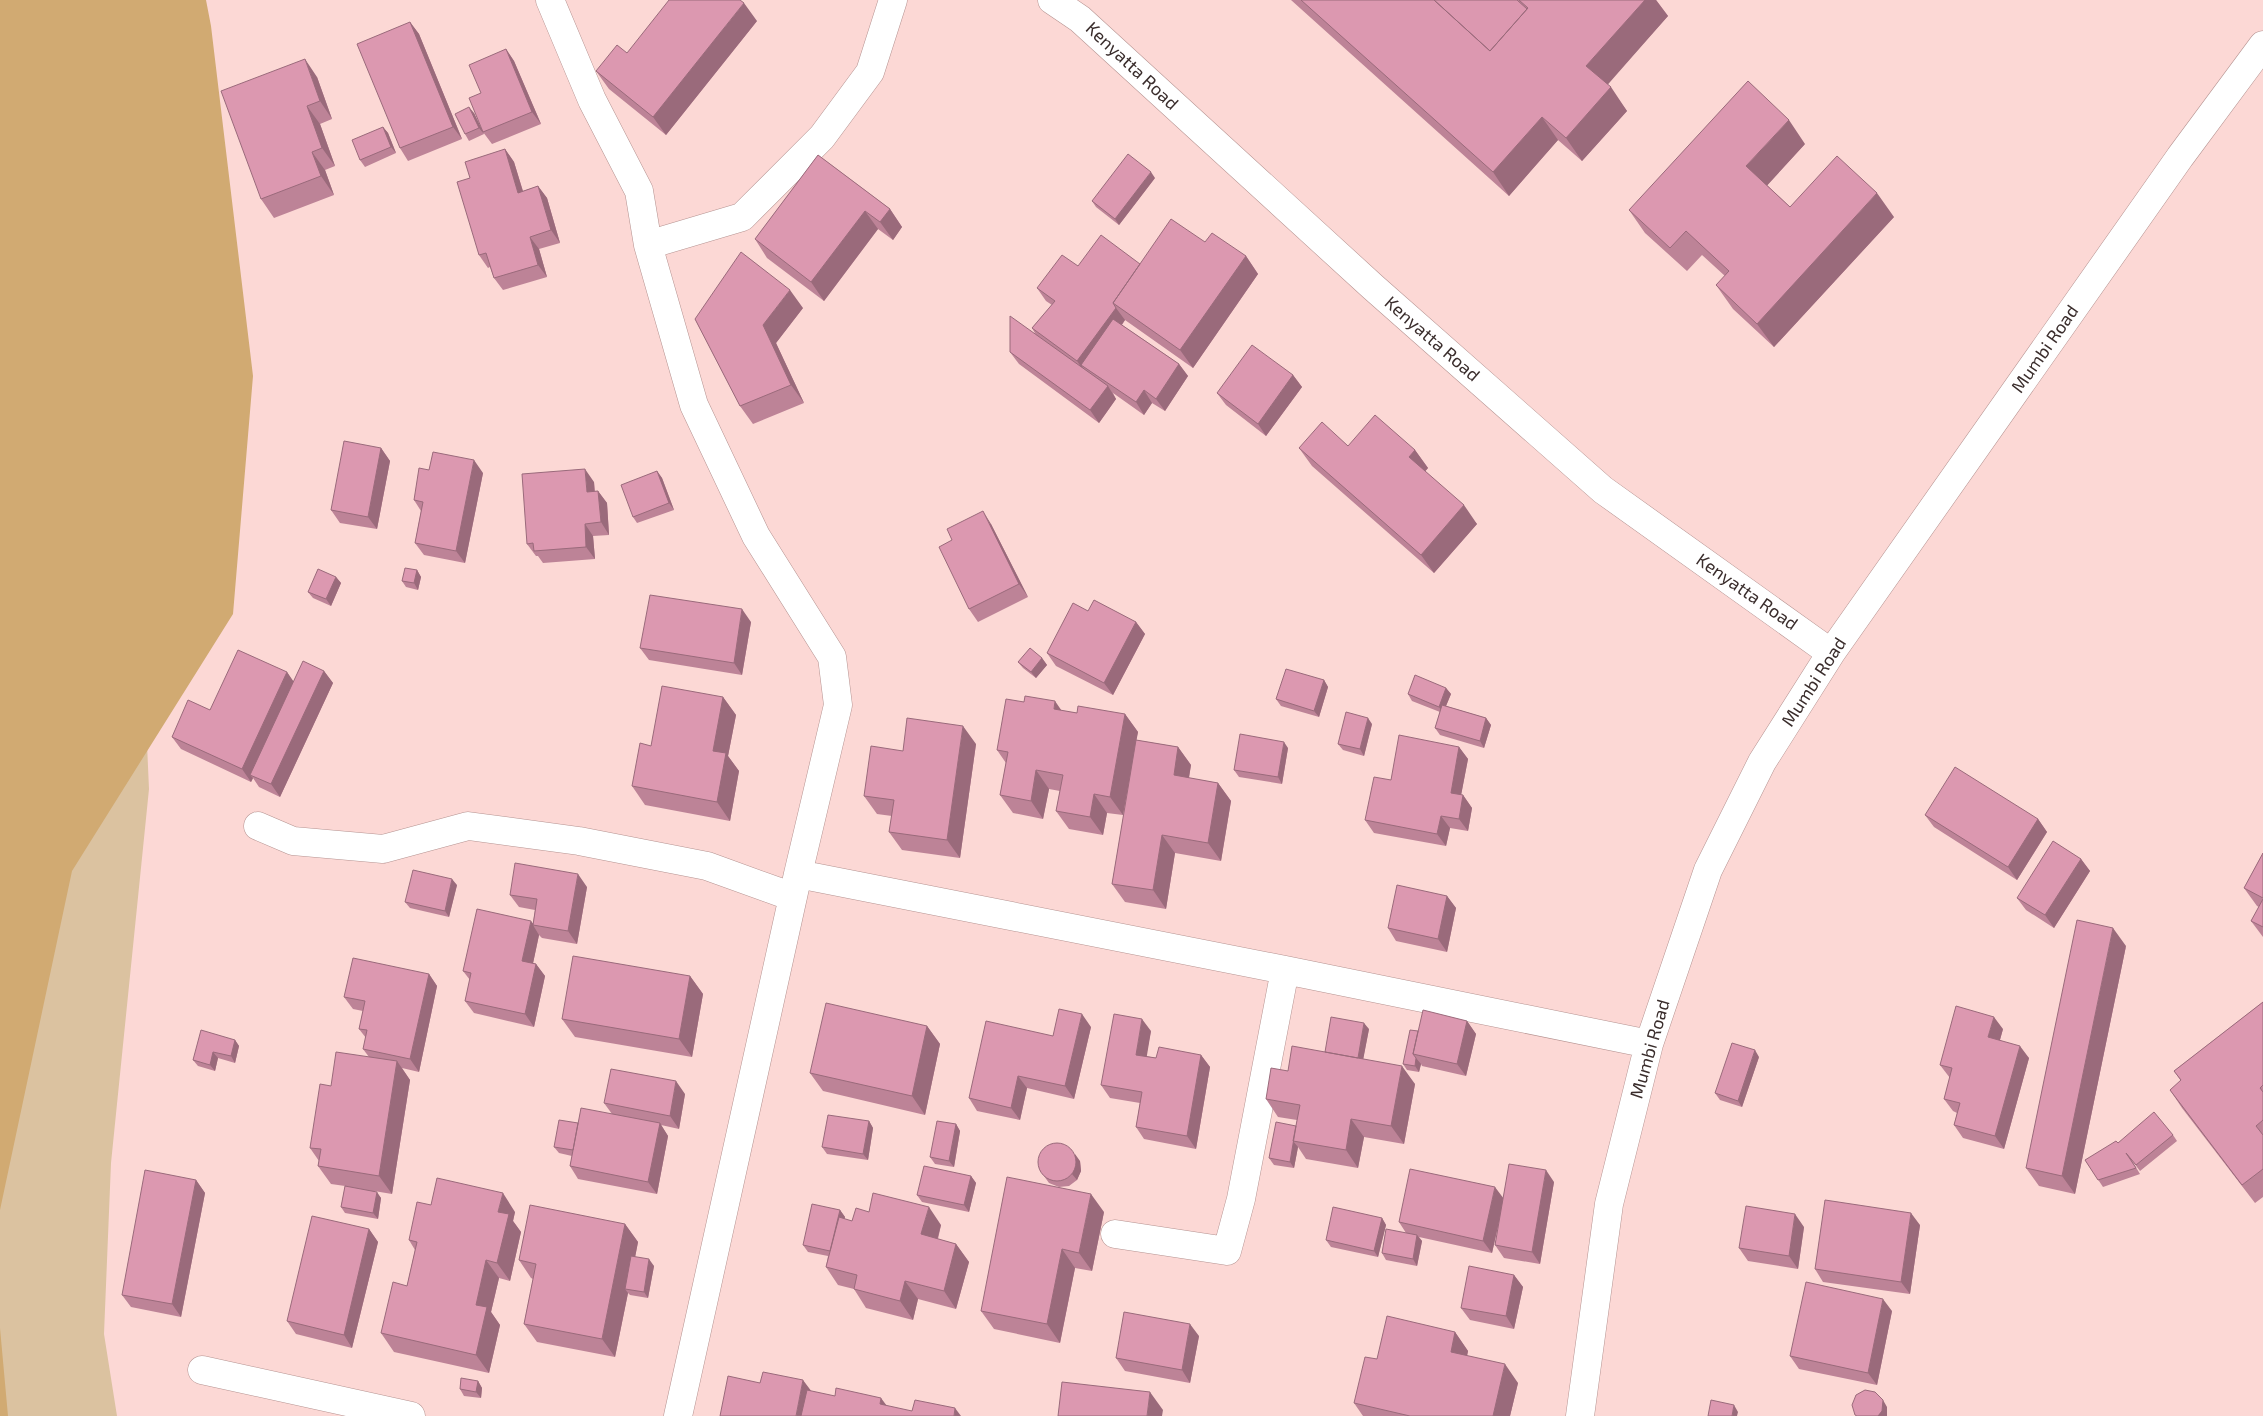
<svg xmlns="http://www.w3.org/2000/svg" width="2263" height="1416" viewBox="0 0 2263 1416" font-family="'Exo 2',sans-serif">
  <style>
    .green { fill: #dbc2a0 }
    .forest { fill: #d1aa72 }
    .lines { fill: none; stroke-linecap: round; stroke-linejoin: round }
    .minor-casing { stroke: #b59391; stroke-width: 29 }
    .minor { stroke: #fff; stroke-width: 28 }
    .wall { fill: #bd8397 }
    .shaded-wall { fill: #9a6a7b }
    .building { fill: #dc98b0; stroke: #9a6a7b }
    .labels { text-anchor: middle; stroke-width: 4.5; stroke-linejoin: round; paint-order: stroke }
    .street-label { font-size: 18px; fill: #3a2d2c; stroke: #fff }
  </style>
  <rect width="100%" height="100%" fill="#fcd8d5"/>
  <path class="green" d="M0,0H114L149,789L111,1163L104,1334L117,1416H0Z"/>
  <path class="forest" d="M0,0H206L211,26L253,376L233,614L72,871L0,1210Z
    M0,1328L8,1416H0Z"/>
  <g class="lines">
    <defs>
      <path id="minor" d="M550,0L592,100L639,191L648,245L694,405L756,536L832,657L838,705L798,874
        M1052,0L1080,19L1373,287L1603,490L1831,653
        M648,245L742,217L822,137L870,72L893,0
        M258,826L293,841L383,849L468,826L579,841L707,866L793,897
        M1115,1234L1227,1251L1241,1199L1285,970
        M202,1370L411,1416
        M678,1416L798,874L1285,970L1649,1044
        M1580,1416L1609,1204L1649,1044L1708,870L1762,762L1831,653L2180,157L2263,45"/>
    </defs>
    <use href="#minor" class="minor-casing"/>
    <use href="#minor" class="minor"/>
  </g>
  <path class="wall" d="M1291,0H1656L1668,16L1607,84L1627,111L1582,161L1558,140L1509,196Z
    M757,21L666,135L609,89L596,71L627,53Z
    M410,22L419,34L462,139L408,161L400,148Z
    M506,49L514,61L541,124L492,144L483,132L481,93Z
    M317,77L332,119L320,124L335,166L325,170L334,195L274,218L261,199Z
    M474,113L484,134L469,141L465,134Z
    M383,127L388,133L396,153L365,167L360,160Z
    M1805,144L1767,185L1790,207L1894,217L1774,347L1733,309L1716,285L1725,276L1702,255L1687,271L1645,233L1629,210Z
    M505,149L514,162L523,191L538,186L547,198L560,243L539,249L547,277L503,290L494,278L490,267L488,268L479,255L470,178Z
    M818,155L890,209L902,227L893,240L878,229L824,301L767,258L755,239Z
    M1155,178L1119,225L1096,207L1092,201Z
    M1205,242L1246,256L1258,274L1193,368L1125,320L1122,325L1179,364L1188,376L1165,411L1152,403L1144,415L1113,393L1116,399L1099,423L1019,364L1010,352L1036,335L1032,328L1052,305L1046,301L1037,288L1078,266L1140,264Z
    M803,308L776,343L804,403L753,424L740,406L695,319Z
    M1293,375L1302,387L1266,436L1226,405L1217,393Z
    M1348,446L1415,450L1428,468L1425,471L1477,524L1434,573L1312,466L1299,448Z
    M381,448L390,461L377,529L340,523L331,510Z
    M429,470L483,473L465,563L424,555L415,543L421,511L414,500Z
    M657,471L662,478L674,510L637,523L633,517Z
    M594,482L595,491H598L607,503L609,535L593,536L595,559L543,563L538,556H536L527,544Z
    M991,524L1028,597L978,622L969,609L952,540Z
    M417,570L421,577L418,590L406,587L402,581Z
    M336,577L341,583L331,606L313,598L308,592Z
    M1088,611L1136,622L1145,634L1113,695L1056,666L1047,653Z
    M751,622L742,675L649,660L640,648Z
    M1042,658L1047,665L1036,678L1023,668L1018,662Z
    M324,671L333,683L280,797L259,787L253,778L251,782L181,749L172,737L210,710L287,672L293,682Z
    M1324,680L1328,687L1319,717L1281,706L1276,699Z
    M1446,688L1451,694L1446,706L1486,718L1491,725L1484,748L1440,735L1435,728L1440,712L1412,701L1408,694Z
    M723,697L736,715L728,756L739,771L730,821L645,805L632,786L651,746Z
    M1062,711L1077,713L1125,714L1138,732L1136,740L1178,747L1191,765L1189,778L1218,783L1231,801L1221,861L1175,853L1166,909L1125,902L1112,884L1130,777L1123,815L1107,813L1103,835L1069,829L1056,811L1060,791L1049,789L1043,819L1013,813L1000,795L1006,763L997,750Z
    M1372,724L1364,756L1343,750L1338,744Z
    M976,744L960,858L902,850L889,832L892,816L877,814L864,796L903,751Z
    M1459,747L1468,759L1461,795H1463L1472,808L1468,831L1450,828L1446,846L1374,833L1365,820L1391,780Z
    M1288,748L1282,784L1239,777L1234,770Z
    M1925,815L2038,819L2047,832L2017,880L1934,827Z
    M2263,853V937L2251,921L2259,907L2257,906L2244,888Z
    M2081,859L2090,871L2054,928L2026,910L2017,898Z
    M457,885L449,917L410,908L405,902Z
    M587,887L577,944L542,938L539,935L533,963L536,964L545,976L534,1027L474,1013L465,1001L470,980L463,971L533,923L535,910L519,907L510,895Z
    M1447,896L1456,908L1447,952L1396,941L1388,928Z
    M2126,946L2075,1194L2039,1186L2026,1168Z
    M429,974L437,986L419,1072L402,1068L410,1080L392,1194L374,1191L381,1198L378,1219L345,1213L341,1207L345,1186L331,1184L318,1166L319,1161L310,1148L331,1086L369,1057L363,1049L366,1038L359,1029L363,1011L353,1009L344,997Z
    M690,976L703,994L692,1057L575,1037L562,1019Z
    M2263,1002V1197L2255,1203L2182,1108L2170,1090L2181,1081L2174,1071Z
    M1467,1021L1476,1034L1466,1076L1422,1066L1421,1064L1419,1072L1407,1070L1403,1064L1418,1031Z
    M927,1026L940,1044L925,1115L823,1091L810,1073Z
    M1091,1027L1074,1099L1027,1088L1020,1120L977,1111L969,1098L1053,1036Z
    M1369,1029L1363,1059L1415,1084L1404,1144L1364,1137L1358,1168L1306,1159L1298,1147L1294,1168L1274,1165L1269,1158L1296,1126L1297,1120L1278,1117L1266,1099L1288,1071Z
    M2003,1029L2000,1040L2029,1058L2004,1149L1963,1138L1954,1125L1957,1113L1953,1111L1944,1099L1950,1078L1940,1065Z
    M1151,1031L1146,1056L1156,1058L1201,1055L1210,1067L1196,1149L1144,1139L1136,1127L1140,1103L1110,1098L1101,1085Z
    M235,1040L239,1046L235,1063L218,1058L215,1071L198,1066L193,1060Z
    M1759,1057L1742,1107L1720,1100L1715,1093Z
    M685,1094L679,1129L661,1125L668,1136L657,1194L578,1179L570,1166L572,1156L559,1153L554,1147L578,1123L612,1114L604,1103Z
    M869,1121L873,1128L868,1160L827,1154L822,1147Z
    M956,1124L960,1131L954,1167L935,1164L930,1157Z
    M2173,1135L2177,1141L2140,1171L2131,1159L2140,1174L2103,1187L2085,1160L2118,1143Z
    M1080,1161L1081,1171L1077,1180L1069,1186L1059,1187L1049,1183L1039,1169Z
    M971,1176L976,1183L969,1212L922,1202L917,1195Z
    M196,1180L205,1193L181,1317L131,1307L122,1295Z
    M1554,1182L1540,1264L1504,1258L1495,1245L1502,1209L1492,1253L1419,1237L1422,1241L1417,1266L1386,1260L1382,1253L1406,1233L1399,1222L1503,1199Z
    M431,1205L515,1212L513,1221L521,1232L510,1281L499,1278L491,1312L500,1325L489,1373L394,1352L381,1333L407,1286L415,1250L409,1240Z
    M840,1210L845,1217L844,1219L852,1221L869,1212L941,1225L938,1239L956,1244L969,1262L956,1309L918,1299L913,1320L866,1308L854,1289L838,1285L826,1267L828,1256L808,1252L803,1245Z
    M1104,1212L1092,1271L1075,1268L1060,1343L994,1329L981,1311Z
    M1382,1218L1386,1225L1378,1257L1331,1247L1326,1240Z
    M625,1224L638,1242L635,1257L654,1266L648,1298L630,1295L628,1293L615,1357L537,1342L524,1324L533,1279L531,1278L519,1260Z
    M1920,1225L1910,1294L1823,1282L1815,1269Z
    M1804,1227L1798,1269L1748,1261L1739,1248Z
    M369,1229L378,1242L352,1348L296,1334L287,1321Z
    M1514,1275L1523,1287L1514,1329L1470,1320L1461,1308Z
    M1892,1311L1877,1385L1799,1369L1790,1356Z
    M1455,1332L1468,1351L1467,1356L1518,1383L1510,1416H1363L1354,1403L1377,1359Z
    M1199,1336L1190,1383L1125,1371L1116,1358Z
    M478,1381L482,1388L481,1398L464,1396L460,1389Z"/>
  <path class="shaded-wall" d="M1645,0H1656L1668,16L1603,90L1586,66Z
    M744,3L757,21L666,135L653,117Z
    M410,22L419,34L462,139L453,127Z
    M506,49L514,61L541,124L532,112Z
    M305,59L317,77L332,119L320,101Z
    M1611,87L1627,111L1582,161L1566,138Z
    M307,106L320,124L335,166L322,148Z
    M469,107L474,113L484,134L479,128Z
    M1542,117L1558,140L1509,196L1493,172Z
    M1789,120L1805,144L1763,190L1746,166Z
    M383,127L388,133L396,153L391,147Z
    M505,149L514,162L527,205L518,193Z
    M312,152L325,170L334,195L321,176Z
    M1151,172L1155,178L1119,225L1115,219Z
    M538,186L547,198L560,243L551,230Z
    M1877,193L1894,217L1774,347L1757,324Z
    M890,209L902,227L893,240L880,222Z
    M865,211L878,229L824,301L811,282Z
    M530,237L539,249L547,277L538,265Z
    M1246,256L1258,274L1193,368L1180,350Z
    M790,290L803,308L776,343L804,403L791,385L763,325Z
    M1116,308L1125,320L1089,370L1081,365L1087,373L1086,374L1077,361Z
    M1179,364L1188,376L1165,411L1156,399Z
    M1293,375L1302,387L1266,436L1258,424Z
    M1108,386L1116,399L1099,423L1090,410Z
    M1144,390L1152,403L1144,415L1136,402Z
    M381,448L390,461L377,529L368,517Z
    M1415,450L1428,468L1422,475L1409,457Z
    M474,460L483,473L465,563L456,551Z
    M585,469L594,482L595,504L587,492Z
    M657,471L662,478L674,510L669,503Z
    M598,491L607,503L609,535L601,522Z
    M1464,505L1477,524L1434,573L1421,555Z
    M983,511L991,524L1028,597L1019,584Z
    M585,524L593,536L595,559L586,547Z
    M417,570L421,577L418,590L414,583Z
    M336,577L341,583L331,606L326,599Z
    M742,609L751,622L742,675L734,663Z
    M1136,622L1145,634L1113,695L1104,683Z
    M1042,658L1047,665L1036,678L1031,672Z
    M324,671L333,683L280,797L271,784Z
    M287,672L296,685L250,775L253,778L251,782L242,769Z
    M1324,680L1328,687L1319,717L1314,711Z
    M1446,688L1451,694L1443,713L1439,707Z
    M723,697L736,715L728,756L739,771L730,821L717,802L713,751Z
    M1055,701L1068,720L1054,709Z
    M1125,714L1138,732L1123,815L1110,797Z
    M1368,718L1372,724L1364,756L1360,749Z
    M1486,718L1491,725L1484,748L1480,741Z
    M963,726L976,744L960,858L947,840Z
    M1284,742L1288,748L1282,784L1278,777Z
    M1178,747L1191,765L1186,794L1174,775Z
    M1459,747L1468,759L1459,806L1451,793Z
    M1036,770L1049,789L1043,819L1031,801Z
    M1218,783L1231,801L1221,861L1208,843Z
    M1094,794L1107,813L1103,835L1090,817Z
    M1463,795L1472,808L1468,831L1459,819Z
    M1441,816L1450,828L1446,846L1437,834Z
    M2038,819L2047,832L2017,880L2008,867Z
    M1162,835L1175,853L1166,909L1153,890Z
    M2081,859L2090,871L2054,928L2045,915Z
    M578,874L587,887L577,944L568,931Z
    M452,879L457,885L449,917L445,911Z
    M1447,896L1456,908L1447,952L1438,939Z
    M531,921L534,925H533L539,935L531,973L522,961Z
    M2113,928L2126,946L2075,1194L2062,1176Z
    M536,964L545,976L534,1027L525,1014Z
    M429,974L437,986L419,1072L410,1059Z
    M690,976L703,994L692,1057L679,1039Z
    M1082,1014L1091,1027L1074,1099L1065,1086Z
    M1994,1017L2003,1029L1997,1050L1988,1037Z
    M1142,1019L1151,1031L1145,1067L1136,1055Z
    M1467,1021L1476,1034L1466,1076L1457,1064Z
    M1364,1023L1369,1029L1361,1071L1357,1065Z
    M927,1026L940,1044L925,1115L912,1096Z
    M235,1040L239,1046L235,1063L231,1056Z
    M2020,1046L2029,1058L2004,1149L1995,1136Z
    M1755,1050L1759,1057L1742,1107L1738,1101Z
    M213,1052L218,1058L215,1071L210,1065Z
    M1201,1055L1210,1067L1196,1149L1187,1136Z
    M1416,1058L1421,1064L1419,1072L1415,1066Z
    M397,1061L410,1080L392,1194L379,1176Z
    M1402,1066L1415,1084L1404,1144L1391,1126Z
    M1018,1076L1027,1088L1020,1120L1011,1108Z
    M676,1081L685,1094L679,1129L670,1116Z
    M1351,1119L1364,1137L1358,1168L1346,1150Z
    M869,1121L873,1128L868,1160L863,1154Z
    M660,1123L668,1136L657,1194L648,1182Z
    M956,1124L960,1131L954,1167L949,1161Z
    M1296,1126L1293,1141L1298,1147L1294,1168L1290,1162Z
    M1075,1154L1080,1161L1081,1171L1077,1180L1072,1174Z
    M1546,1170L1554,1182L1540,1264L1532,1252Z
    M971,1176L976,1183L969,1212L964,1205Z
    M196,1180L205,1193L181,1317L172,1304Z
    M1495,1187L1504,1199L1492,1253L1483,1241Z
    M377,1192L381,1198L378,1219L373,1213Z
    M503,1193L515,1212L513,1221L521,1232L510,1281L497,1263L498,1212Z
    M1091,1194L1104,1212L1092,1271L1079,1253Z
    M929,1207L941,1225L934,1252L921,1234Z
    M840,1210L845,1217L836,1258L832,1251Z
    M1911,1213L1920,1225L1910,1294L1901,1282Z
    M1795,1214L1804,1227L1798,1269L1789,1256Z
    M1382,1218L1386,1225L1378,1257L1374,1251Z
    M625,1224L638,1242L629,1289H625L628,1293L615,1357L602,1339Z
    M369,1229L378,1242L352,1348L344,1335Z
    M1417,1235L1422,1241L1417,1266L1413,1259Z
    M956,1244L969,1262L956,1309L944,1291Z
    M1062,1249L1075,1268L1060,1343L1047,1324Z
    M649,1259L654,1266L648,1298L644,1292Z
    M486,1260L499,1278L491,1312L500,1325L489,1373L476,1355V1305Z
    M1514,1275L1523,1287L1514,1329L1506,1316Z
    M905,1281L918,1299L913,1320L900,1301Z
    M1883,1299L1892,1311L1877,1385L1868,1373Z
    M1190,1324L1199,1336L1190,1383L1182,1370Z
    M1455,1332L1468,1351L1464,1370L1451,1352Z
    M1505,1364L1518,1383L1510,1416H1493Z
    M803,1380L812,1392L807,1416H796Z
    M478,1381L482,1388L481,1398L476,1392Z
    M1150,1392L1163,1410L1162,1416H1147Z
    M881,1398L890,1410L880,1404Z
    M1883,1400L1887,1407V1416H1878Z
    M1734,1405L1738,1412L1737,1416H1732Z
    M955,1408L961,1416H954Z"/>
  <path class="building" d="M669,0H740L744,3L653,117L596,71L617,45L627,53Z
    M1301,0H1434L1490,51L1528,8L1519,0H1645L1586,66L1611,87L1566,138L1542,117L1493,172Z
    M1434,0H1517L1527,9L1490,51Z
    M410,22L453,127L400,148L357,44Z
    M506,49L532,112L483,132L469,98L481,93L469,65Z
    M305,59L320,101L307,106L322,148L312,152L321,176L261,199L221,91Z
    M1748,81L1789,120L1746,166L1790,207L1837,156L1877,193L1757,324L1716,285L1729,271L1686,231L1670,248L1629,210Z
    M469,107L479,128L465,134L455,114Z
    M383,127L391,147L360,160L352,140Z
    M505,149L518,193L538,186L551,230L530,237L538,265L494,278L486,253L479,255L457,182L470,178L465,162Z
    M1128,154L1151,172L1115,219L1092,201Z
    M818,155L890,209L880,222L865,211L811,282L755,239Z
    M1171,219L1205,242L1212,233L1246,256L1180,350L1113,303Z
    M1101,235L1140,264L1113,303L1116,308L1077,361L1032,328L1055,301L1037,288L1062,255L1078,266Z
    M741,252L790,290L763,325L791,385L740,406L695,319Z
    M1010,316L1108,386L1090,410L1010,352Z
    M1113,319L1179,364L1156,399L1144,390L1136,402L1081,365Z
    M1252,345L1293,375L1258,424L1217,393Z
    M1375,415L1415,450L1409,457L1464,505L1421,555L1299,448L1322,422L1348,446Z
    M344,441L381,448L368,517L331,510Z
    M433,452L474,460L456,551L415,543L423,502L414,500L419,468L429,470Z
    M585,469L587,492L598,491L601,522L585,524L586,547L534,551L533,543L527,544L522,474Z
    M657,471L669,503L633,517L621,485Z
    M983,511L1019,584L969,609L939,547L952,540L947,529Z
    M405,568L417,570L414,583L402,581Z
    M318,569L336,577L326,599L308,592Z
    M650,595L742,609L734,663L640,648Z
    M1094,600L1136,622L1104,683L1047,653L1073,603L1088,611Z
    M1030,648L1042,658L1031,672L1018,662Z
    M238,650L287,672L242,769L172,737L188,700L210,710Z
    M303,661L324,671L271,784L250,775Z
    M1286,669L1324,680L1314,711L1276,699Z
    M1415,675L1446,688L1439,707L1408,694Z
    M662,686L723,697L713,751L726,753L717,802L632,786L640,743L651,746Z
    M1025,696L1055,701L1054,709L1077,713L1078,706L1125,714L1110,797L1094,794L1090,817L1056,811L1063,775L1036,770L1031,801L1000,795L1008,752L997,750L1006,699L1024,702Z
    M1442,705L1486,718L1480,741L1435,728Z
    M1346,712L1368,718L1360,749L1338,744Z
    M907,718L963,726L947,840L889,832L894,800L864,796L871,746L903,751Z
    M1240,734L1284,742L1278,777L1234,770Z
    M1399,735L1459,747L1451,793L1463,795L1459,819L1441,816L1437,834L1365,820L1374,777L1391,780Z
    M1136,740L1178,747L1174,775L1218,783L1208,843L1162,835L1153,890L1112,884Z
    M1955,767L2038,819L2008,867L1925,815Z
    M2053,841L2081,859L2045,915L2017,898Z
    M2263,853V898L2244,888Z
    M515,863L578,874L568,931L533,925L537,899L510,895Z
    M413,870L452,879L445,911L405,902Z
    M1397,885L1447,896L1438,939L1388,928Z
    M2263,899V927L2251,921Z
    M477,909L531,921L522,961L536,964L525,1014L465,1001L471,973L463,971Z
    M2077,920L2113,928L2062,1176L2026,1168Z
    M573,956L690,976L679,1039L562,1019Z
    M353,958L429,974L410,1059L363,1049L367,1030L359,1029L365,1001L344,997Z
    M2263,1002V1085L2260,1088L2263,1092V1120L2256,1126L2263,1135V1169L2242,1185L2170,1090L2181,1080L2174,1071Z
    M826,1003L927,1026L912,1096L810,1073Z
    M1956,1006L1994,1017L1988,1037L2020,1046L1995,1136L1954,1125L1960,1103L1944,1099L1952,1068L1940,1065Z
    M1059,1009L1082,1014L1065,1086L1018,1076L1011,1108L969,1098L986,1021L1053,1036Z
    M1423,1010L1467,1021L1457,1064L1413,1054Z
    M1114,1014L1142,1019L1136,1055L1156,1058L1159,1047L1201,1055L1187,1136L1136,1127L1142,1092L1101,1085Z
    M1331,1017L1364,1023L1358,1058L1325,1052Z
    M201,1030L235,1040L231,1056L213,1052L210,1065L193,1060Z
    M1410,1030L1418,1031L1413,1054L1416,1058L1415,1066L1403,1064Z
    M1732,1043L1755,1050L1738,1101L1715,1093Z
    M1292,1046L1402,1066L1391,1126L1351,1119L1346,1150L1293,1141L1300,1105L1266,1099L1271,1068L1288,1071Z
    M336,1052L397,1061L379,1176L318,1166L321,1149L310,1148L320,1084L331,1086Z
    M611,1069L676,1081L670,1116L604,1103Z
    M581,1108L660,1123L648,1182L570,1166Z
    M2154,1112L2173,1135L2136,1165L2126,1153L2136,1168L2098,1180L2085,1160L2116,1141L2118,1143Z
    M828,1115L869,1121L863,1154L822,1147Z
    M559,1120L578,1123L573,1150L554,1147Z
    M937,1121L956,1124L949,1161L930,1157Z
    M1276,1122L1296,1126L1290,1162L1269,1158Z
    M1038 1162a19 19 0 1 1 38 0a19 19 0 1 1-38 0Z
    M1509,1164L1546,1170L1532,1252L1495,1245Z
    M924,1166L971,1176L964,1205L917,1195Z
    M1410,1169L1495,1187L1483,1241L1399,1222Z
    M145,1170L196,1180L172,1304L122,1295Z
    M1007,1177L1091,1194L1079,1253L1062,1249L1047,1324L981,1311Z
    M437,1178L503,1193L498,1212L509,1214L497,1263L486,1260L476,1305L487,1307L476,1355L381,1333L393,1282L407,1286L417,1242L409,1240L417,1202L431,1205Z
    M345,1186L377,1192L373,1213L341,1207Z
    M873,1193L929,1207L921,1234L956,1244L944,1291L905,1281L900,1301L854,1289L857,1275L826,1267L839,1217L852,1221L856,1208L869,1212Z
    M1825,1200L1911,1213L1901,1282L1815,1269Z
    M812,1204L840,1210L830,1251L803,1245Z
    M530,1205L625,1224L602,1339L524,1324L536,1264L519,1260Z
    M1746,1206L1795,1214L1789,1256L1739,1248Z
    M1333,1207L1382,1218L1374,1251L1326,1240Z
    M312,1216L369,1229L344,1335L287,1321Z
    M1386,1229L1417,1235L1413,1259L1382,1253Z
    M631,1256L649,1259L644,1292L625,1289Z
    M1469,1266L1514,1275L1506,1316L1461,1308Z
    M1806,1282L1883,1299L1868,1373L1790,1356Z
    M1124,1312L1190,1324L1182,1370L1116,1358Z
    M1387,1316L1455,1332L1451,1352L1505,1364L1493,1416H1410L1354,1403L1365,1357L1377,1359Z
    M763,1372L803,1380L796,1416H720L728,1376L760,1383Z
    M461,1378L478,1381L476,1392L460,1389Z
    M1062,1382L1150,1392L1147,1416H1058Z
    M836,1388L881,1398L880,1404L912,1411L915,1400L955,1408L954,1416H801L807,1390L835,1396Z
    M1865,1390L1875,1392L1883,1400L1882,1411L1878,1416H1857L1855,1415L1852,1405L1856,1395Z
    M1711,1400L1734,1405L1732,1416H1708Z"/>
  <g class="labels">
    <g class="street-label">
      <text transform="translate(1132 66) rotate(43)" y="6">Kenyatta Road</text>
      <text transform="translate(1432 339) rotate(41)" y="6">Kenyatta Road</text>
      <text transform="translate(2045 349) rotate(-55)" y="6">Mumbi Road</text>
      <text transform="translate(1747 592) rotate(35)" y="6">Kenyatta Road</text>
      <text transform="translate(1814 682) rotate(-57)" y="6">Mumbi Road</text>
      <text transform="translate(1650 1049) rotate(-74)" y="6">Mumbi Road</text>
    </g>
  </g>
</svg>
